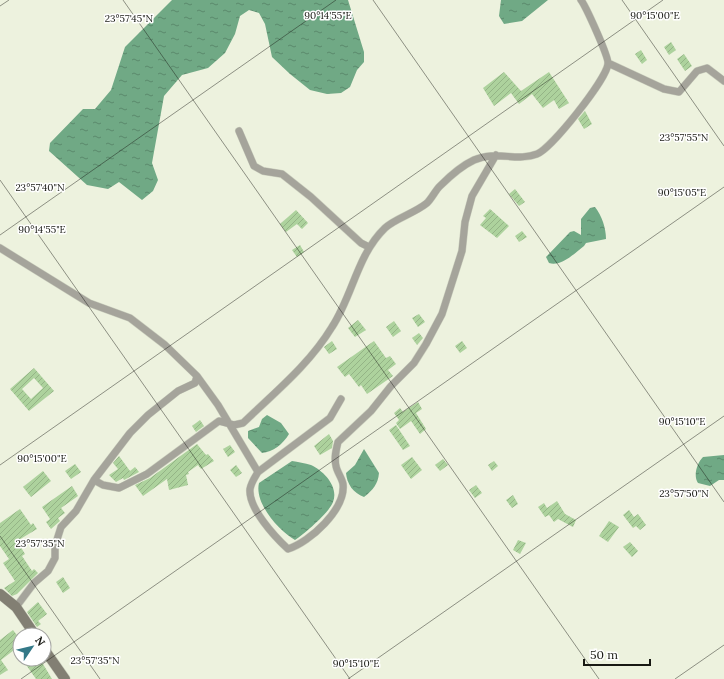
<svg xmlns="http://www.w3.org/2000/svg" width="724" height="679" viewBox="0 0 724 679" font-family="Lora,serif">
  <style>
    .water { fill: url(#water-ripples) }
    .building { fill: url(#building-hatch); fill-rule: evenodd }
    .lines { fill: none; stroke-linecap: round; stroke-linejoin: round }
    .street-casing { stroke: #cbcfbe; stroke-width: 8 }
    .secondary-casing { stroke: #cbcfbe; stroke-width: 11 }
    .street { stroke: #a5a49b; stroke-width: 7 }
    .secondary { stroke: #827f73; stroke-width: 10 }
    .ticks { fill: none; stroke: #181913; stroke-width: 1; stroke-opacity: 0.45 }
    .ticks-label { font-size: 10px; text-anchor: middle; fill: #181913; stroke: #fff; stroke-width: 3; stroke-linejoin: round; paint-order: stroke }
  </style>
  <defs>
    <pattern id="water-ripples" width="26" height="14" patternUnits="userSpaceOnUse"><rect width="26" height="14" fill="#70a985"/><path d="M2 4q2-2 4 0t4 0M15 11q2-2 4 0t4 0" fill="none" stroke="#5b896c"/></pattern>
    <pattern id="building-hatch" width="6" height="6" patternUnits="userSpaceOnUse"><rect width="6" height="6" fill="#add29d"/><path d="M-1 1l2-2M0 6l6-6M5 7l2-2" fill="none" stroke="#94b486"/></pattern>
  </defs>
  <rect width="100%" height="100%" fill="#edf2de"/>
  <path class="water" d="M172,0H348L364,52V62L357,70L350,87L341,93L327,94L310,90L290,74L272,57L265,24L259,13L249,10L240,16L235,34L225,53L208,68L182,75L164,96L152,163L158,180L153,191L142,200L119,182L108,189L87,185L49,151L50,143L83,109H95L111,90L125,47Z
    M501,0H548L522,21L504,24L499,16Z
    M595,207C602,216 606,228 606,239L586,243L584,246C575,253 561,267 549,263L546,257L570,232L574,231L581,235V219L590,208Z
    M267,415L281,423L289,434C283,444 273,452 262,453L248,438V431L259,427L262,419Z
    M364,449L379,473C378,484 373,490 364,497C353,493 347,484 346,473L355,465Z
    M724,455V480H719L710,486L698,483C693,476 697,463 703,457Z
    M292,461C298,462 305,463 311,465C324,471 339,487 333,502C329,513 304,534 295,540C279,531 254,503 259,483Z"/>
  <path class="building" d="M671,42L676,50L669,55L664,47Z
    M641,50L647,60L642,64L635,54Z
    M684,54L692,66L685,71L677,59Z
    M504,72L521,91L549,72L569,103L559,109L554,100L543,108L532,94L519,104L511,93L494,106L483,88Z
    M585,111L592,124L584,129L578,119Z
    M515,189L525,202L519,206L509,194Z
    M490,209L509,226L497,238L480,225L486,218L483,216Z
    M296,210L308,223L302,229L297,224L286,232L280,224Z
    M522,231L527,237L519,242L515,236Z
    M300,245L304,252L297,257L292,250Z
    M419,314L425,322L418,327L412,318Z
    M358,320L366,330L355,337L348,328Z
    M394,321L401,331L393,337L386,327Z
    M419,333L423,338L417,345L412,338Z
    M332,341L337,349L329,354L324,347Z
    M374,341L386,358L390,356L396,364L388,370L393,376L367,394L361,385L359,387L349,374L345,377L337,367Z
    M462,341L467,348L460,353L455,346Z
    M34,368L54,391L29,411L10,389ZM34,378L43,388L31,399L22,389Z
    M418,402L422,409L416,413L426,429L420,434L411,421L400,429L396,423L399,420L394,413L400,408L403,412Z
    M200,420L204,426L196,432L192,426Z
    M396,425L410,446L403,450L389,430Z
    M329,434L333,441L332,448L320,455L314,446Z
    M197,444L206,455L208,454L214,461L201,469L198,465L188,472L189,474L186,475L188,485L169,490L167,479L143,496L135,485L150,478Z
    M230,445L235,452L228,457L223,449Z
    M119,456L130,471L135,467L139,472L124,480L123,478L116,482L109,475L118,469L113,463Z
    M412,457L422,470L411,479L401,465Z
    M443,459L448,465L440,471L435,465Z
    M494,461L498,466L492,471L488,465Z
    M75,464L81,472L71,479L65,471Z
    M236,465L242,473L236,477L230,470Z
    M43,471L51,481L31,497L23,487Z
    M476,485L482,493L475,498L469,490Z
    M72,486L78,496L61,508L65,513L58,518L60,521L51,529L46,522L50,519L42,507Z
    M513,495L518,504L512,508L506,500Z
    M557,501L565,514L576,520L573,527L558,519L554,522L549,515L545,517L538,507L544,503L547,508Z
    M20,509L31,525L33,523L37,529L17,541L25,554L22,556L32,571L34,569L38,573L17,594L12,596L4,588L15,581L3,563L9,559L0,546V523Z
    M629,510L634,517L638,514L646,525L640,530L636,526L633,528L623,515Z
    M609,521L619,527L608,542L599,536Z
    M518,540L526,543L520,554L513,550Z
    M630,542L638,551L632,557L623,547Z
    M63,577L70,588L63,593L56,582Z
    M38,602L47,614L38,621L41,624L37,627L27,612Z
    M13,630L20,639V643L17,645L18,647L1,660L8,670L0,675V640Z
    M22,659H40L52,679H36Z"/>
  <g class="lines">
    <defs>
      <path id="street" d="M608,63L664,89L679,92L697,71L707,68L724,81
        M239,131L254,166L263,171L282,174L311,197L361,243L369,247
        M0,248L89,303L130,318L165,345L197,376L195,383L178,391L148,415L130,433L94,480L76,511L61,527L55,546V558L48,571L34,583L16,607
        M197,376L218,405L258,472C255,477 251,483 250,489C248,508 275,537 288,549C310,542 346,509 343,484C342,478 337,472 336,466C334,458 336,450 338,442L371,411L391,386L414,363L426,344L442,314L462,251L465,222L472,196L496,155
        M258,472L330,418L341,399
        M94,480L103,485L119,488L147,474L219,421L234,425L243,423C274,393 309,365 332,327C353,295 357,255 385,228C394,219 415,213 427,203C432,198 435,191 440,186C450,176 461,166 474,160C496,150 517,162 537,154C551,149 606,80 608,64C609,57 586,7 581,0"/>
      <path id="secondary" d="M0,594L16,607L35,635
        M44,649L65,679"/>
    </defs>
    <use href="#street" class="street-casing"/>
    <use href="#secondary" class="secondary-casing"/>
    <use href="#street" class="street"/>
    <use href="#secondary" class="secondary"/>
  </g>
  <path class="ticks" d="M123,0L599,679M373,0L724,502M622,0L724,146M0,6L9,0M0,180L350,679M0,235L336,0M0,465L663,0M0,536L100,679M21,679L724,187M348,679L724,416M675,679L724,645"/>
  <g class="ticks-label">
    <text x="328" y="19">90°14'55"E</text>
    <text x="655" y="19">90°15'00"E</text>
    <text x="129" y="22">23°57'45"N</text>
    <text x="684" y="141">23°57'55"N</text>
    <text x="40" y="191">23°57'40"N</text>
    <text x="682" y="196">90°15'05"E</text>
    <text x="42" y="233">90°14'55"E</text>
    <text x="682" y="425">90°15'10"E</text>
    <text x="42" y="462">90°15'00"E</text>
    <text x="684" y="497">23°57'50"N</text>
    <text x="40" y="547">23°57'35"N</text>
    <text x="95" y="664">23°57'35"N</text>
    <text x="356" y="667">90°15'10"E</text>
  </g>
  <g transform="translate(32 647) rotate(55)"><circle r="19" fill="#ffffff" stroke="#a3a3a1"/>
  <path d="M0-3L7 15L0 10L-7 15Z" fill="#347988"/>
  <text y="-6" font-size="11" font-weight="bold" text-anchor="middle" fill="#181913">N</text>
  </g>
  <path d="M584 659v6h66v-6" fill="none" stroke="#181913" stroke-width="2"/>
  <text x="590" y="659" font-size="12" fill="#181913" stroke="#ffffff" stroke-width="3" paint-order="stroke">50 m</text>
</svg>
